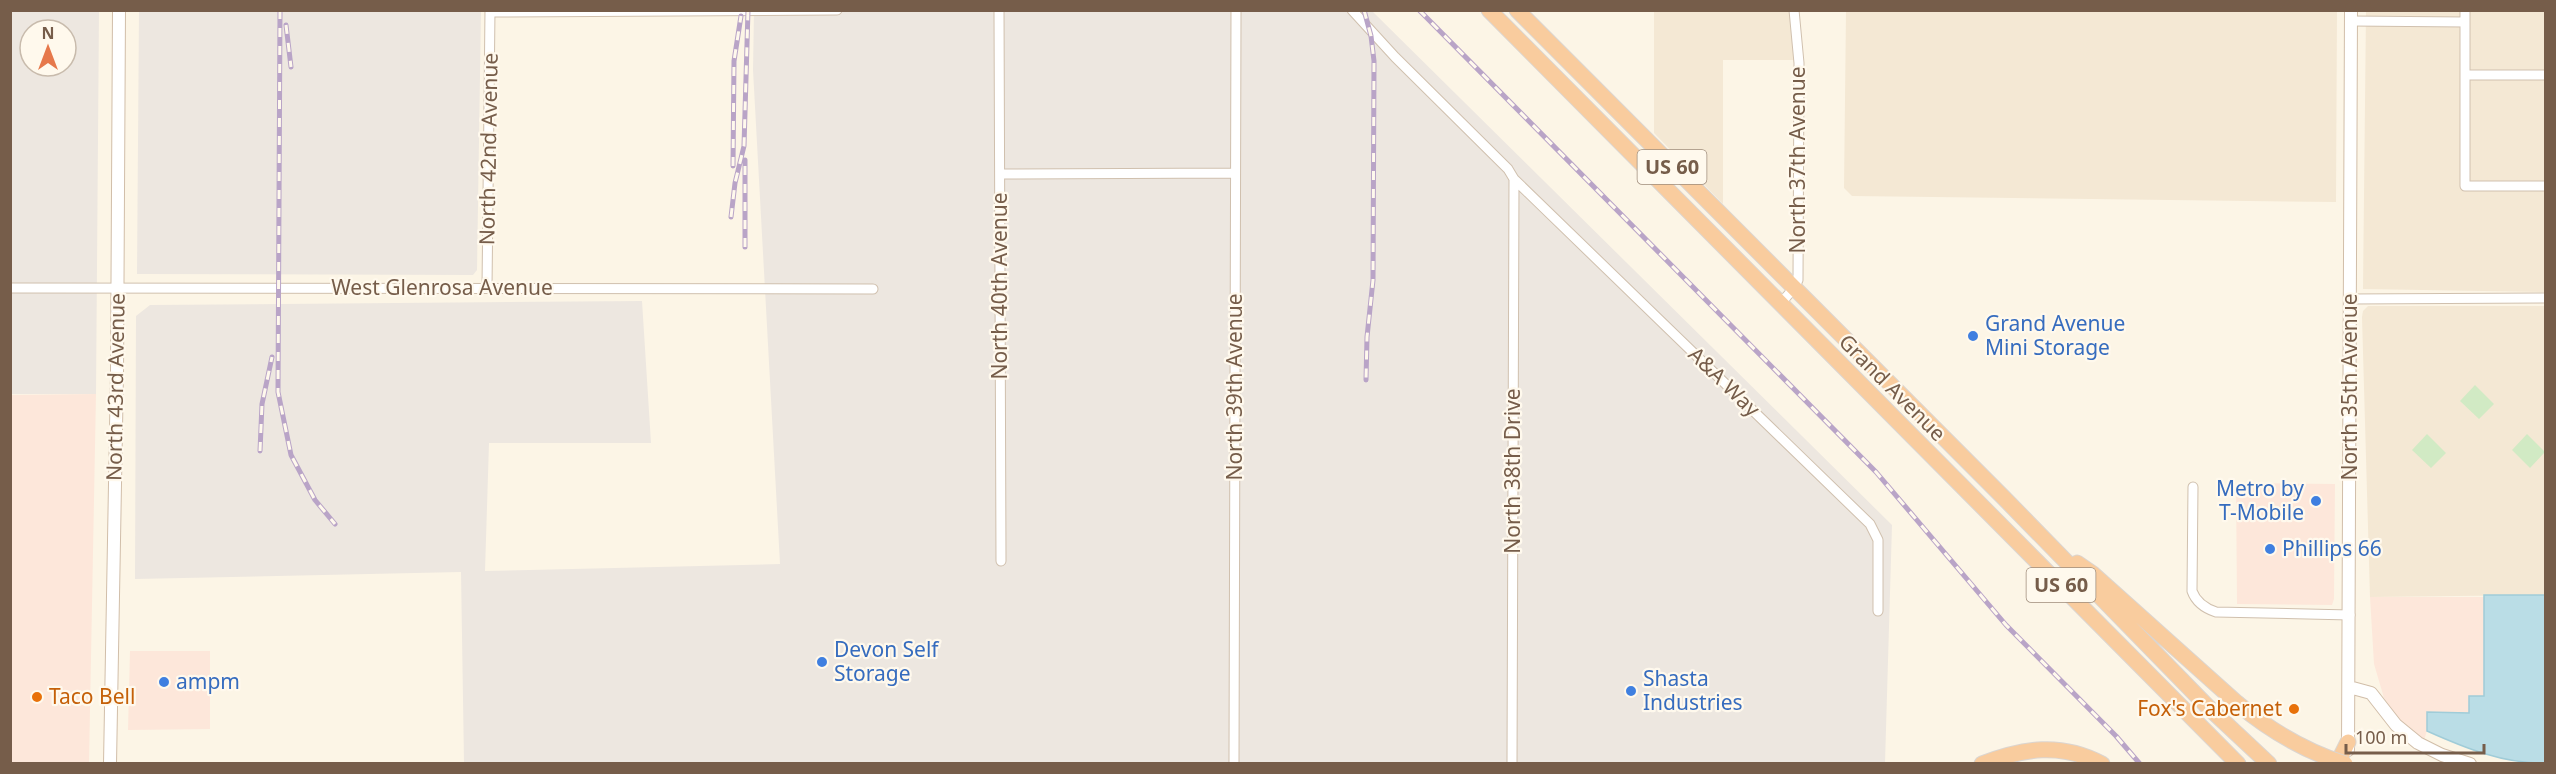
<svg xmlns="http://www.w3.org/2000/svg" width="2556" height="774" viewBox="0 0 2556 774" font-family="'Noto Sans',sans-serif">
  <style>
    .residential { fill: #f4e8d4 }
    .commercial { fill: #fde7da }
    .industrial { fill: #ede7e0; fill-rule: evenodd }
    .green { fill: #d1eac4 }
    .water { fill: #badde6; stroke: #a0ccd8; stroke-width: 1.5 }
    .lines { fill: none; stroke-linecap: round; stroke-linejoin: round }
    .minor-casing { stroke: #d0c0ae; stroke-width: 11 }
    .secondary-casing { stroke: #d1bea9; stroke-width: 14 }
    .trunk-casing { stroke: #dbd5d0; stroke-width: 17 }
    .minor { stroke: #fff; stroke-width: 9 }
    .secondary { stroke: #fff; stroke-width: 12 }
    .trunk { stroke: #f9cc9e; stroke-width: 15 }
    .rail-casing { stroke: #b9a4c7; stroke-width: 5 }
    .rail { stroke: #fff9ed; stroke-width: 3; stroke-dasharray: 9; stroke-linecap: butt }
    .trunk-bridge-casing { stroke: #dbd5d0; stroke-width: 17; stroke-linecap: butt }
    .trunk-bridge { stroke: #f9cc9e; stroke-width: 15 }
    .shop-dot { fill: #3f7fe0; stroke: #fff9ed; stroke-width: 2 }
    .food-dot { fill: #e8710a; stroke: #fff9ed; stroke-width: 2 }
    .labels { text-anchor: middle; stroke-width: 4.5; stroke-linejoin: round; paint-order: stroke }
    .shield { fill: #fff9ed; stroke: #9f8c7b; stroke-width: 1.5 }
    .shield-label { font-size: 20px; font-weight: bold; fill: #765d4a }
    .street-label { font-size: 21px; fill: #765d4a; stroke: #fff9ed }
    .shop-label { font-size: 21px; fill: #366cbe; stroke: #fff9ed; text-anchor: start }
    .food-label { font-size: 21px; fill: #c56008; stroke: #fff9ed; text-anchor: start }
  </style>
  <rect width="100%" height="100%" fill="#fcf5e6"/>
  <path class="residential" d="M1654,11H1792L1794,60H1723V204L1654,133Z
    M1846,11H2337L2336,202L1852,196L1844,188Z
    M2366,11H2545V292L2363,289Z
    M2368,306H2545V595L2370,597L2362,317L2363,311Z"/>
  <path class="commercial" d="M96,394L89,763H11L10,395Z
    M2236,483L2335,484L2334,599L2332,605L2237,604Z
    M2370,597H2484V696L2469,713L2428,712L2427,731L2424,740L2398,718L2384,698L2374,664Z
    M130,651H210V729L128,730Z"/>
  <path class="industrial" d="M10,11H99L96,394H11ZM30,30H66V66H30Z
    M139,11H481L477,270L473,275L137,274Z
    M754,11H1372L1892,525L1885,763H464L461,572L135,579L136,316L150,305L642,301L651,443H489L485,571L780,564L753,70Z"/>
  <path class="green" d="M2475,385L2494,404L2479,419L2460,401Z
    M2427,434L2446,453L2431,468L2412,450Z
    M2527,434L2545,452L2530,468L2512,450Z"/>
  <path class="water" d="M2484,595H2545V763C2504,764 2465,748 2427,731V712L2469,713V696H2484Z"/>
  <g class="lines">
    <defs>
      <path id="minor" d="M999,10L1001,561
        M1352,10L1395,57L1508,169L1514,179L1870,524L1878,540V611
        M2465,10V186H2546
        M490,12L837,10
        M2351,21L2465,22
        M2465,75H2546
        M1001,174L1235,173
        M10,288L873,289
        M487,288L490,10
        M2350,299L2546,298
        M1781,303L1794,288L1798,280L1799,63L1794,10
        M2193,487L2192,591C2196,602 2204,608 2216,612L2350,615
        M1234,764L1236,10
        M1512,764L1514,179"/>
      <path id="secondary" d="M2349,687L2371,693L2396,725L2418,743L2442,755L2470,764
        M2348,750L2351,10
        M110,764L117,372L119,10"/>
      <path id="trunk" d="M1489,10L2238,764
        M1517,10L2004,498L2207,706L2269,764
        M2077,563L2093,574L2237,703
        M1982,764C2024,748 2061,742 2102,764
        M2337,764L2348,742"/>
    </defs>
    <use href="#minor" class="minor-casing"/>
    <use href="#secondary" class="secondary-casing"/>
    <use href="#trunk" class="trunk-casing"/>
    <use href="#minor" class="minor"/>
    <use href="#secondary" class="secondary"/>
    <use href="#trunk" class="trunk"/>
    <defs>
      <path id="rail" d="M280,10L278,392L291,455L315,500L335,524
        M1364,10L1371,36L1374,61L1373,280L1367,337L1366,380
        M1419,10L1876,472L2006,625L2116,736L2140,764
        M286,25L291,67
        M733,166L734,61L741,16
        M731,217L735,183L744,146L748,10
        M745,247V160
        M260,451L262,404L272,357"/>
    </defs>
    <use href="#rail" class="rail-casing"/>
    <use href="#rail" class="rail"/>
    <defs>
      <path id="trunk-bridge" d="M2237,703C2269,730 2305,751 2345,764"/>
    </defs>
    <use href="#trunk-bridge" class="trunk-bridge-casing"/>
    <use href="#trunk-bridge" class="trunk-bridge"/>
  </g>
  <g class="shop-dot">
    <circle cx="1973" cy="336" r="6"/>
    <circle cx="2316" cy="501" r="6"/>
    <circle cx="2270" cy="549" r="6"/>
    <circle cx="822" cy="662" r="6"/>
    <circle cx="164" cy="682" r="6"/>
    <circle cx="1631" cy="691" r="6"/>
  </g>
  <g class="food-dot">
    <circle cx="37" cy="697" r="6"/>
    <circle cx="2294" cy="709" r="6"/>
  </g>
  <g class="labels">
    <g class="shield">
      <rect x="1637.5" y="150" width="69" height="34" rx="4.5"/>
      <rect x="2026.5" y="568" width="69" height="34" rx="4.5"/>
    </g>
    <g class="shield-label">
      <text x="1672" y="174">US 60</text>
      <text x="2061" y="592">US 60</text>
    </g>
    <g class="street-label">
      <text transform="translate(489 149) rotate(-89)" y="7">North 42nd Avenue</text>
      <text transform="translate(1798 160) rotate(-90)" y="7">North 37th Avenue</text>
      <text transform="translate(1000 286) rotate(-90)" y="7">North 40th Avenue</text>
      <text x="442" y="295">West Glenrosa Avenue</text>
      <text transform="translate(1724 382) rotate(44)" y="7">A&amp;A Way</text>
      <text transform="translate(116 387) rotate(-89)" y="7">North 43rd Avenue</text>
      <text transform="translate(1235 387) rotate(-90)" y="7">North 39th Avenue</text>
      <text transform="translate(2350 387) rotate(-90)" y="7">North 35th Avenue</text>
      <text transform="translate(1892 388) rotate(45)" y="7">Grand Avenue</text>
      <text transform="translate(1513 471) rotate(-90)" y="7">North 38th Drive</text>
    </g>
    <g class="shop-label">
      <text x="1985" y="331">Grand Avenue<tspan x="1985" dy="24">Mini Storage</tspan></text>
      <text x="2304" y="496" text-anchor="end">Metro by<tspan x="2304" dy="24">T-Mobile</tspan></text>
      <text x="2282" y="556">Phillips 66</text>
      <text x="834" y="657">Devon Self<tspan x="834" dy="24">Storage</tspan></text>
      <text x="1643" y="686">Shasta<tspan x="1643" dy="24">Industries</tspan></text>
      <text x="176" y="689">ampm</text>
    </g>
    <g class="food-label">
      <text x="49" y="704">Taco Bell</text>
      <text x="2282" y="716" text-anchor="end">Fox's Cabernet</text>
    </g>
  </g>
  <rect width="2556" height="774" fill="none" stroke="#765d4a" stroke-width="24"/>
  <g transform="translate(48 48)"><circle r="28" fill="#fff9ed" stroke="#c8bbac" stroke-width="1.5"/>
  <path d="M0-4.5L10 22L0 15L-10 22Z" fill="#e6784b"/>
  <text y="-9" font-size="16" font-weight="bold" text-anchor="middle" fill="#765d4a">N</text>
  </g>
  <path d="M2346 744v9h138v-9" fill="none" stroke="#765d4a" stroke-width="3"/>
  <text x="2355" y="744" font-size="18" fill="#765d4a" stroke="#fff9ed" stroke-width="4.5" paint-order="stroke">100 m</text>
</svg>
